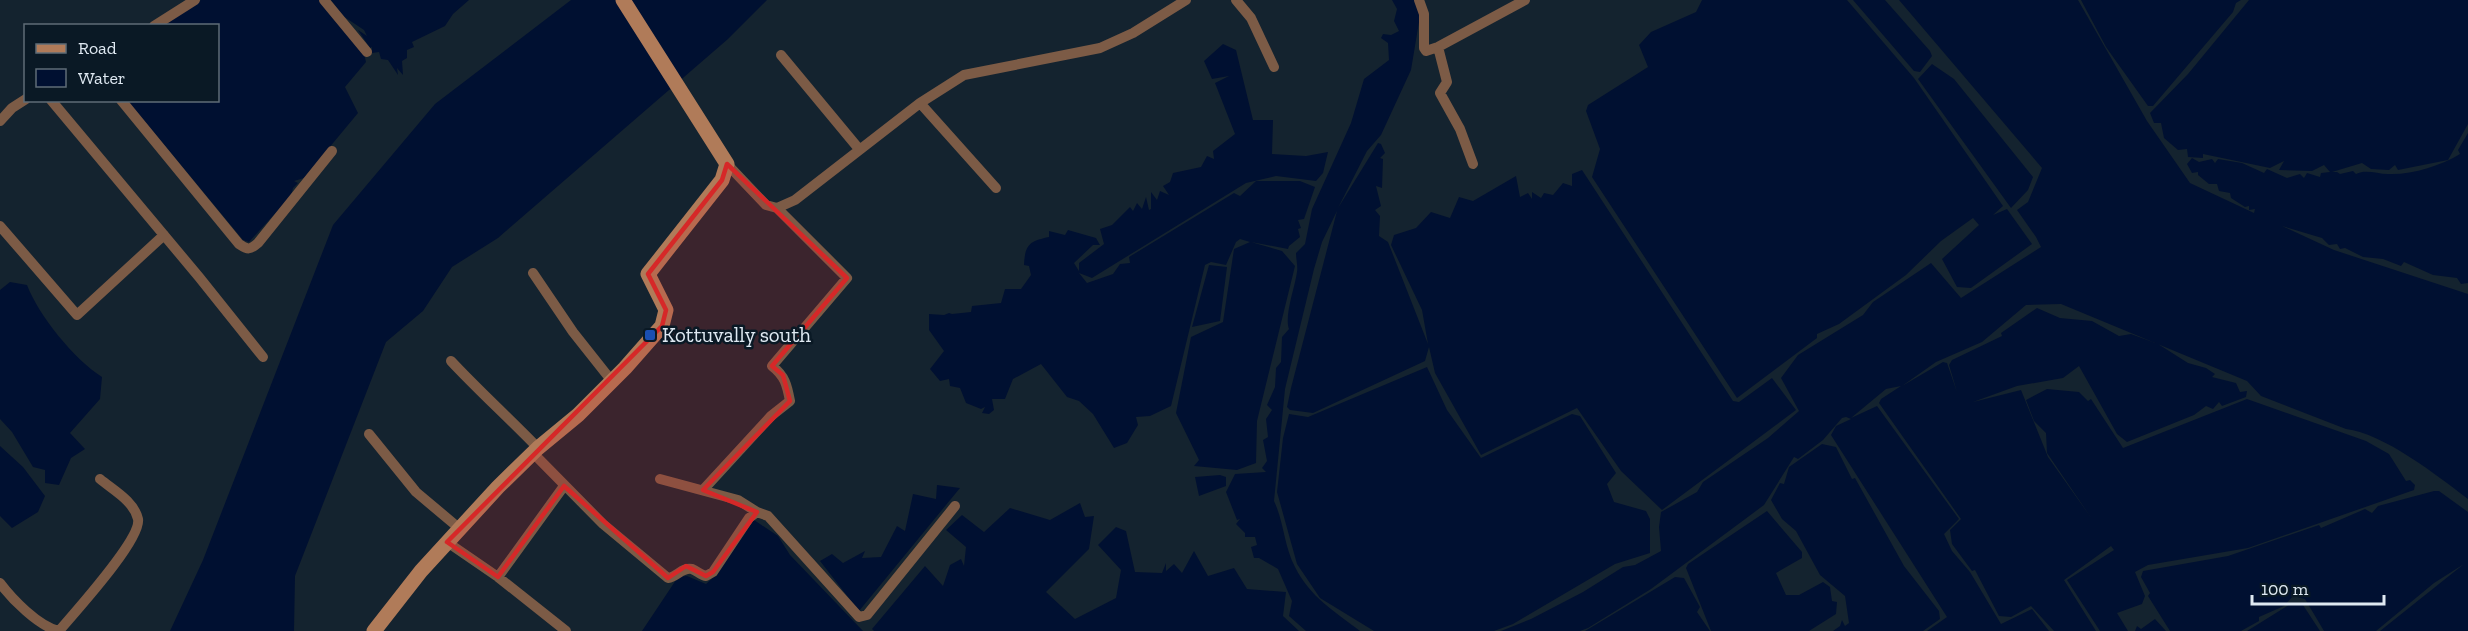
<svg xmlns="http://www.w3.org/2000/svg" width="2468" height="631" viewBox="0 0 2468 631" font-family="'Zilla Slab',serif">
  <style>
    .water { fill: #001031 }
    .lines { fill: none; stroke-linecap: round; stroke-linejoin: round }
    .street { stroke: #7c5b46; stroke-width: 10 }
    .secondary { stroke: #b07b59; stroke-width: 15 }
    .marked { fill: #d62828; fill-opacity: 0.2; stroke: #d62828; stroke-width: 4.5; stroke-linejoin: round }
    .transit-dot { fill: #1a4fb4; stroke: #0a1925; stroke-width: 2 }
    .labels { text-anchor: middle; stroke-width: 5; stroke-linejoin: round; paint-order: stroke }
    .poi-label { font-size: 21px; fill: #dfe9f2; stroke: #0a1925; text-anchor: start }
  </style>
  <rect width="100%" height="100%" fill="#14232f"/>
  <path class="water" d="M201,0H319L346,33L363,49L366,62L345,87L358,113L304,178L294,181L298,183L293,188L291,196L249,242L243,240L128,101L218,100V26L164,25Z
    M331,0H469L453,14L445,26L412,42L414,47L407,50V58L402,61L403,75L397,68L398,75L388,60L381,59L379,52L372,53V47L370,48L358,30L367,36L364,30L343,16Z
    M571,0H767L728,39L498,238L452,267L423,311L386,342L295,576L294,631H170L203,560L333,225L435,104Z
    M1392,0H1414L1420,16L1411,70L1381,135L1367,151L1338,208L1378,143L1381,144L1385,153L1380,158L1383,159L1382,188L1376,186L1381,206L1375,210L1380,216L1379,236L1388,242L1428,344L1422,310L1391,245L1394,235L1416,228L1431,212L1450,218L1459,197L1473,201L1516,176L1520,197L1528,193L1532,199V192L1541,198L1544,193L1553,195L1563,183L1572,186V174L1582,170L1733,401L1739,402L1772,378L1796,410L1662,510L1621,471L1577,408L1481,455L1435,373L1429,347L1425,361L1313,413L1290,410L1287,407L1291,388L1337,211L1322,242L1314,269L1285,389L1274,501C1284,522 1284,546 1295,567C1310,597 1334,611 1360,631H1306L1289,616L1292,601L1278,569L1259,558H1254L1251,547L1257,545L1255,537H1245V533L1236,524L1240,519L1237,520L1226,492L1235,474L1266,472L1262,468L1267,461L1263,440L1268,437L1266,419L1272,410L1267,405L1275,387L1276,368L1281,362L1282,337L1289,329C1284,316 1295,287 1297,272C1298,266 1296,259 1296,253L1305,244L1312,209L1351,123L1364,79L1389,60L1388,43L1381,38L1383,34L1391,35L1399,31L1394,21L1397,9Z
    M1702,0H1847L1914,78L2003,206L1993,215L2007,209L2032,244L1971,288L1957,287L1942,259L1979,225L1973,218L1941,241L1906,275L1839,324L1817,334V338L1737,398L1592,177L1600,149L1586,111L1588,105L1648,67L1639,45L1651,32L1696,12Z
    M1853,0H1885L1930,51L1932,56L1920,72L1914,71Z
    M1899,0H2078L2147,121L2190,183L2254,213L2255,209L2249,210V206L2245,207L2231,198L2230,193L2219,191L2217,184H2209L2198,175V172L2192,173L2187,164L2192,158L2199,162L2212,159L2215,163L2218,159L2242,163L2264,173L2267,169L2287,178L2300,174L2304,178L2307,173L2320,177L2321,173L2330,172L2324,165L2312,171L2279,170L2284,161L2270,168L2203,154V158L2188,157L2187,149L2178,150L2164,138L2161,123H2154L2150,113L2188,74L2249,0H2468V124L2448,160L2398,170L2395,165L2389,170L2371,169L2362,163L2332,172H2337L2340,174L2353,171L2356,174C2366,169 2377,174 2388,174C2412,175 2440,166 2460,154L2458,150L2468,133V283L2461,284L2457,278L2433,275L2404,262L2401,266L2383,259L2363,257L2345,248L2340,249L2337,244L2329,245L2322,238L2282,226L2334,250L2468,294V499C2438,476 2383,433 2346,429L2261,396L2247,381L2061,304L2026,305L1982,342L1936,362L1902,386L1943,362L1947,363L1957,392L1949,365L1952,360L2002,336L2001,333L2037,308L2060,318L2092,321L2119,336L2131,334L2158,344L2188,363L2206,368L2215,374L2212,377L2236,383L2240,392L2247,391L2246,397L2222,406L2219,402L2213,409L2206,406L2194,415L2127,442L2117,434L2079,366L2063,378L2017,386L1973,402L2021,390L2048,457L2092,519L2047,453L2046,433L2034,421L2026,400L2047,389L2079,392L2088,401L2091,399L2123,448L2247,399L2366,441L2389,454L2406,481L2410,480L2415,485L2414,490L2248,548L2148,565L2135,572L2145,596L2142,604L2117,613L2128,631H2100L2067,580L2114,550L2111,546L2064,580L2096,631H2054L2031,606L2011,617L1999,616L1975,570L1972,571L1952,544L1950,530L1961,519L1879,403L1881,399L1901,386L1886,389L1851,418L1877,406L1959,519L1944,534L1952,551L1970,572L2001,624L2032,609L2049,631H1927L1947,617L1831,435L1836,426L1851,419L1846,417L1842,418L1823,440L1798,459L1794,457L1764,505L1651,589L1588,628L1580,631H1501L1531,619L1583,592L1623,567L1635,565L1661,551L1659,527L1661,512L1697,492L1703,482L1768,438L1799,411L1781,378L1798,355L1863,315L1873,302L1931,263L1961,298L2041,247L2036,237L2017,210L2028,202L2042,168Z
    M2081,0H2241L2236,3L2233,12L2153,106H2148L2106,47Z
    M1223,44L1236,50L1253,120H1273L1272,154L1306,156L1328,152L1323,173L1316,181L1276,176L1246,183L1092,278L1079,273L1087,283L1113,274L1120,264L1130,263L1129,257L1234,193L1240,196L1256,181H1300L1315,187L1304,219L1298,220L1301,228L1298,229L1300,237L1289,246L1288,249L1251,242L1282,251L1295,266L1257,421L1256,463L1237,470L1194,466L1199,460L1176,413L1191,337L1223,322L1234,249L1250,242L1240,239L1236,242L1226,265L1211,262L1205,265L1171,406L1150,416L1136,417L1138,425L1127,443L1114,448L1093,414L1079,401L1067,397L1041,364L1013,379L1005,399H992L994,410L989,414L982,413L985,407L981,409L966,403L960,388L950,386L949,379L940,381L930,369L944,351L929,330V314L944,315L949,313L952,314L971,312L972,306L1001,303L1005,289H1021L1031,275L1029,266L1024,265C1025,244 1030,241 1049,237V231L1065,235L1068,230L1096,238L1100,245H1093L1074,263L1079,271V263L1104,244L1100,229L1112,225L1130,207L1133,211L1137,203L1142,209L1146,197L1149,210L1151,209V192L1157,200L1160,191L1169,195L1163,186L1170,182L1173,173L1201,167L1207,156L1214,159L1213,151L1235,134L1215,83L1229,76L1212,79L1204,61Z
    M1932,64L1954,79L2033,177L2028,190L2011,208L1918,79Z
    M1209,265L1227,267L1220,321L1192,327Z
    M10,282L27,285C39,316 74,359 102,377L100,399L70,433L85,449L71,458L59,485L45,483V470L33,467L12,432L0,419V290Z
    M1427,367L1447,410L1481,458L1572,414L1580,416L1616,473L1607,484L1614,502L1646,511L1650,519V553L1615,564L1513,624L1494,631H1374L1320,598L1297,564L1277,492L1283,438L1289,414L1308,417Z
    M1822,444L1836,447L1852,479L1855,478L1904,566L1939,611L1940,619L1923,631H1833L1840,626L1842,620L1845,626L1849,623L1845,596L1820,575L1796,531L1782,519L1771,500L1780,483L1784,484L1789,467Z
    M0,446L23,467L45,496L38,512L12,528L0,516Z
    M1220,475L1226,477V486L1199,496L1195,477Z
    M937,485L960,488L859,611L820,561L832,554L843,563L865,551L862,558L881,557L897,526L905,531L913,494L936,499Z
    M2434,491H2439L2468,512V631H2380L2464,564L2434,583L2376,631H2324L2305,599L2293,596L2284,606L2259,617V621L2241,631H2170L2148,596L2150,593L2141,577L2143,571L2228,556L2319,525L2321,528L2365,509L2372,513L2378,506Z
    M1080,503L1085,517L1094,516L1089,549L1046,592L1075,619L1116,598L1121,570L1098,545L1116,527L1126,531L1135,572L1162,573L1166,563V571L1174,564L1182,573L1194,551L1208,576L1234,568L1247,589L1286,592L1283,616L1299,631H874L872,629L925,566L943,586L950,565L961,559L964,566L966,547L946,530L962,515L984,532L1010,508L1050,520Z
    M1767,511L1802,552V558L1776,573L1786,595H1799L1823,582L1830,587L1832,601L1837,602L1836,614L1809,631H1711L1686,568L1688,564Z
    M754,520L778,536L790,555L863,631H642L678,577L687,576L706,584L717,574Z
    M1675,577L1684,578L1700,607L1697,612L1710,631H1585Z
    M2292,603L2303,605L2320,631H2247Z
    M2155,619L2166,631H2135L2137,626L2141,629Z"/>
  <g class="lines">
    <path class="street" d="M324,0L367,52
      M1236,0L1251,18L1274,67
      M1419,0L1424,14V48L1426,51L1438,47L1525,0
      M154,26L195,0
      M1438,47L1447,82L1440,93L1460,129L1473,164
      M781,55L859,149
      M51,100L199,277L263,357
      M121,100L239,244C248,250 250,250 258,243L332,151
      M920,103L996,188
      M0,121L12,108L26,99
      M727,164L766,205L777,208L795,200L920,103L964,75L1100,48L1133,33L1186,0
      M0,226L77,315L164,235
      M533,273L573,332L611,380
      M451,361C479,391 509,418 538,448
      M369,434L416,492L460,529
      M533,453L603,524L668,578C677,577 682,567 692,569C697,571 701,575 706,576L713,572L749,518L757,512L768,516L859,617L867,615L955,506
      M660,479L738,500L757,512
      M703,490L771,416L790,401C787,385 785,376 772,366L847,278L777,208
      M447,542L498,577L566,631
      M498,577L564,486
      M0,583C12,599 38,626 59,631
      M59,631C74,613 142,539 138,519C134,501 113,490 100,479"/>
    <path class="secondary" d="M374,631L421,571L498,487L538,448L578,415L625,368L662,326L666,310L648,274L722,180L727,164L623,0"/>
  </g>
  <path class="marked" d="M727,164L847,278L772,366L783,375L790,401L703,490L757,512L713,572L706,576L686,566L668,578L564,486L498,577L447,542L662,326L666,310L648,274L722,180Z"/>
  <rect class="transit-dot" x="644" y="329" width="12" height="12" rx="3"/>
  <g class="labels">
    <g class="poi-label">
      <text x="662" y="342">Kottuvally south</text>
    </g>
  </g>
  <rect x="24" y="24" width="195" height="78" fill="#0a1925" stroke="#5f6c77" stroke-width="1.5"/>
  <rect x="36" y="44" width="30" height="9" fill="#b07b59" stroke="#5f6c77" stroke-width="1.5"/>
  <text x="78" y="54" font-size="18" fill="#dfe9f2">Road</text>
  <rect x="36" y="69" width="30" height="18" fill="#001031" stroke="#5f6c77" stroke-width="1.5"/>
  <text x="78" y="84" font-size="18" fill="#dfe9f2">Water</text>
  <path d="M2252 595v9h132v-9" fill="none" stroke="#dfe9f2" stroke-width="3"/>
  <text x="2261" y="595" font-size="18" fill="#dfe9f2" stroke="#0a1925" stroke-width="4.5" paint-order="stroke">100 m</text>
</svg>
